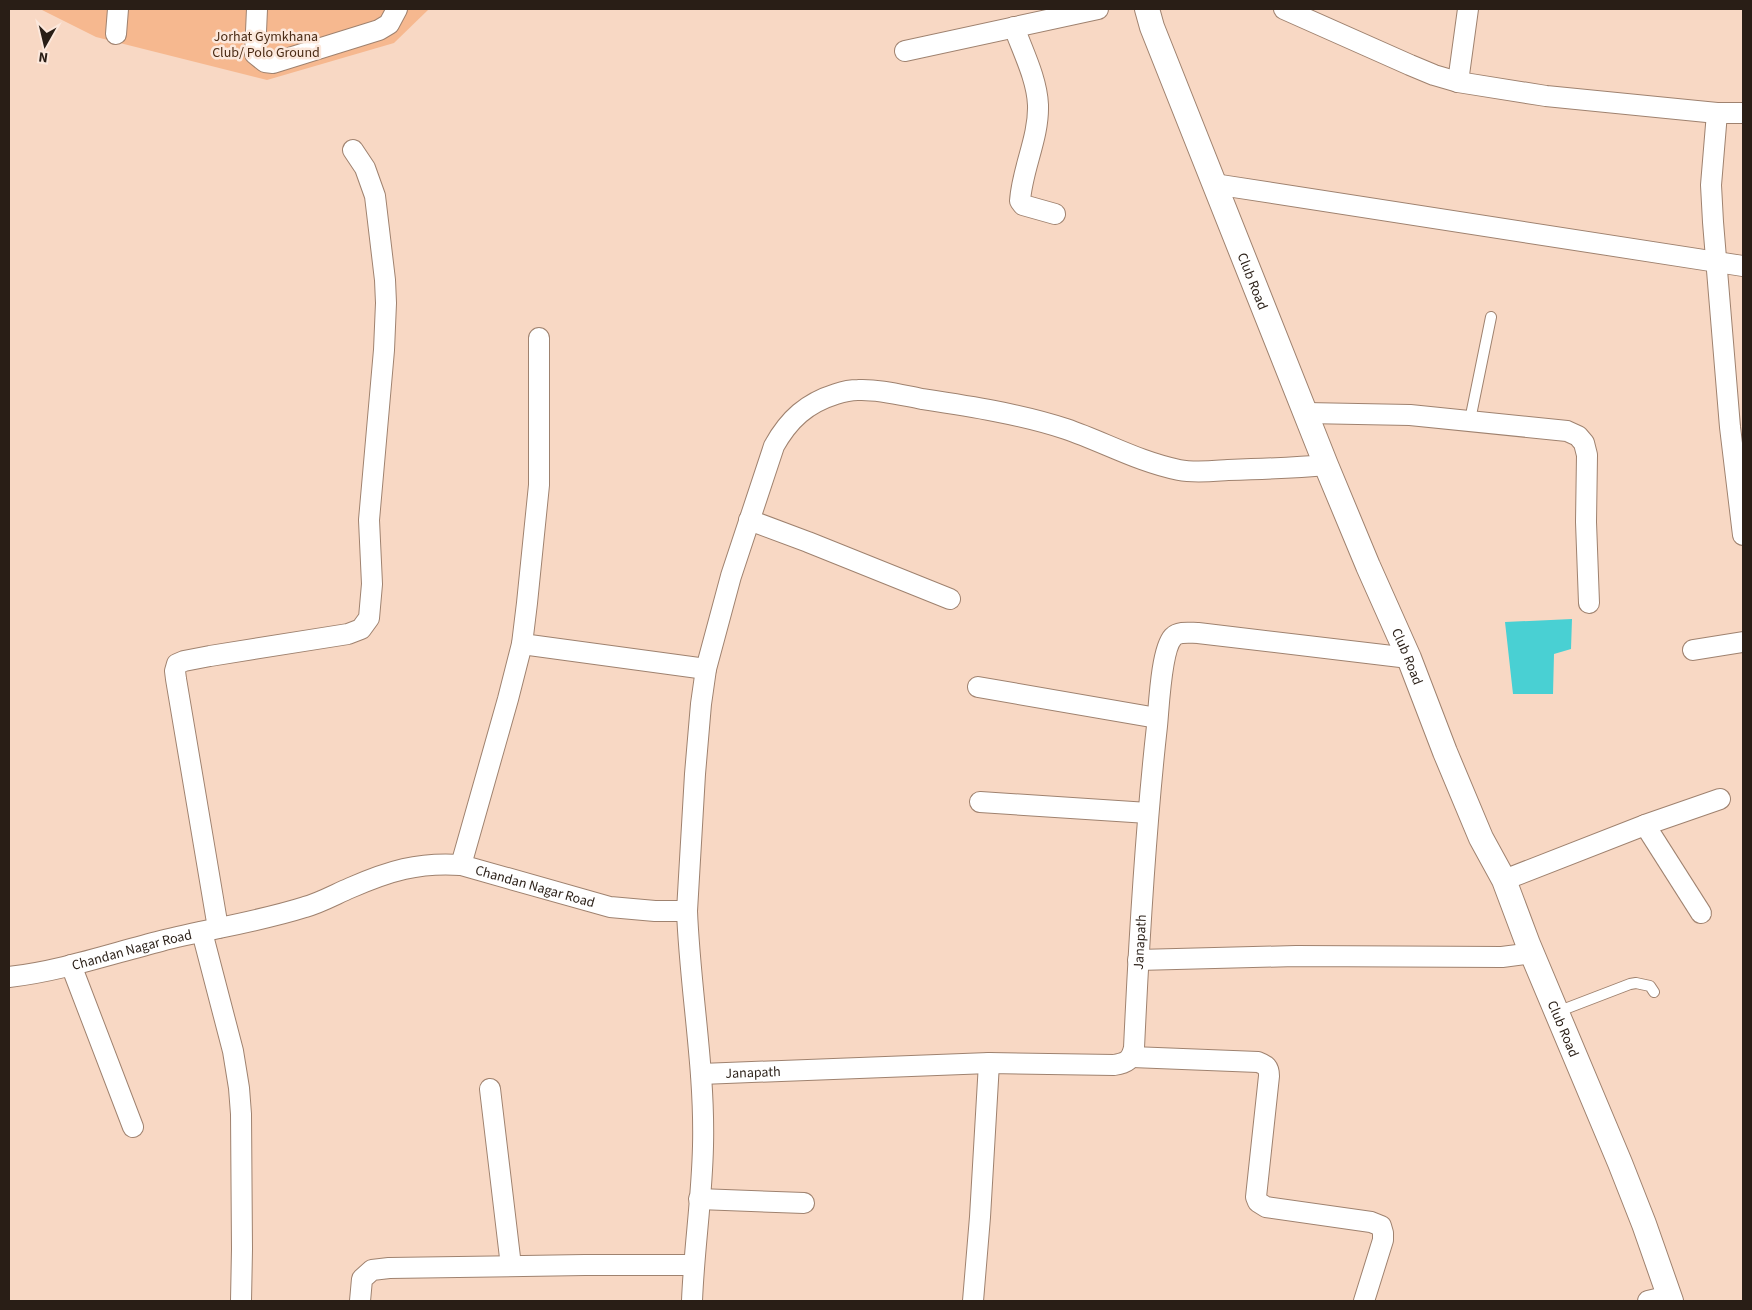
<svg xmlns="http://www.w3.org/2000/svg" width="1752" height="1310" viewBox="0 0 1752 1310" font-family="'Source Sans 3',sans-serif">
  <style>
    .green { fill: #f6b88f }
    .building { fill: #49d0d3 }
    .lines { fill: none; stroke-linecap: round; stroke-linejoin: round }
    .service-casing { stroke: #9f826f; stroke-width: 12 }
    .minor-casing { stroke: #9f826f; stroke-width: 22 }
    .tertiary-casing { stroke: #9f826f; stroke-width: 26 }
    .service { stroke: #fff; stroke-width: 10 }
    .minor { stroke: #fff; stroke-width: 20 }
    .tertiary { stroke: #fff; stroke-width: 24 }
    .labels { text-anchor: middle; stroke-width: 5; stroke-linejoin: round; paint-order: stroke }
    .park-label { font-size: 14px; fill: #4b2c16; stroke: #fce8dc }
    .street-label { font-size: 14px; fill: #291e16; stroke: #fce8dc }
  </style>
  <rect width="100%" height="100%" fill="#f8d8c4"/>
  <path class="green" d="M40,9H429L394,43L267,80L96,37Z"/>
  <path class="building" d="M1572,619L1571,649L1554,654L1553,694H1513L1505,622Z"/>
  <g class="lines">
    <defs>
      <path id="service" d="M1470,420L1491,317
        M1557,1012L1630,984L1636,983L1650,986L1654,992"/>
      <g id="minor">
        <path d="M257,9L255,54L265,62L273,63L379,30L389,24L397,9"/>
        <path d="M1284,9L1410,65L1434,75L1458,82L1546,96L1717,113H1743"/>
        <path d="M1014,27C1023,52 1037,79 1038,105C1039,138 1022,169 1020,201L1023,205L1055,214"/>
        <path d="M116,34L118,9"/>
        <path d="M905,51L1098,9"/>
        <path d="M1458,82L1468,9"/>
        <path d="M1717,113L1711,185L1713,222L1730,427L1743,535"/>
        <path d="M1214,184L1743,266"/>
        <path d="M1306,413L1410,415L1567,431L1578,436L1584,443L1587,455L1586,522L1589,603"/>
        <path d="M749,520L808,542L950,599"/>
        <path d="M522,644L706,669"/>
        <path d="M1693,650L1743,642"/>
        <path d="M978,687L1157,718"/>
        <path d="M980,802L1148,813"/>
        <path d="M1645,825L1701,913"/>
        <path d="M461,865L508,699L522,644L527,603L539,485V338"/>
        <path d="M1504,880L1645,825L1720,799"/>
        <path d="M687,911L695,774L701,704L706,669L731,576L774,446C789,419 807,403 836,394C842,392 851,390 858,390C879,389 901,395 922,399C968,406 1021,414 1066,429C1104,442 1139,462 1179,470C1195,473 1212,471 1228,470C1261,469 1293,468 1326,465"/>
        <path d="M218,928L176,679L175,671L177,664L184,661L210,656L348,634L361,629L369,618L372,584L369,520L384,350L386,303L385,280L375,196L365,168L353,150"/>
        <path d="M202,932L233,1051L239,1088L241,1114L242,1249L241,1301"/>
        <path d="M1138,960L1296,956L1502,957L1532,953"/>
        <path d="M71,965L133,1127"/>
        <path id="s1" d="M9,977C61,971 110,954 161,941C208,929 258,922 305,907C320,903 336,894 350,888C389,871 418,862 461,865L610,907L655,911H687C690,989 705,1067 703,1146C702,1198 694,1249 692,1301"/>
        <path d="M1132,1057L1258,1062C1266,1065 1269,1067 1269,1076L1256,1197L1258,1202L1266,1207L1371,1222L1381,1226L1383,1233V1240L1364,1301"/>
        <path id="s2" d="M701,1074L989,1063L1114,1065C1127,1063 1131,1060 1134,1048C1139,940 1145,833 1157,726C1159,707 1161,650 1173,637C1179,631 1190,633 1198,633L1409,658"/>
        <path d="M490,1089L511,1266"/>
        <path d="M699,1199L804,1203"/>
        <path d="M360,1301L362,1279L372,1270L389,1268L585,1265H693"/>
        <path d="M973,1301L980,1217L989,1063"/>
        <path d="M1648,1301L1669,1296"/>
      </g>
      <g id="tertiary">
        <path id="s3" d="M1147,9L1152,27L1326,465L1368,566L1409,658L1445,752L1481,838L1504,880L1528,944L1620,1163L1644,1224L1671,1301"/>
      </g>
    </defs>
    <use href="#service" class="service-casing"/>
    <use href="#minor" class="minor-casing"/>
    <use href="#tertiary" class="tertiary-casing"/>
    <use href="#service" class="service"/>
    <use href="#minor" class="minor"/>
    <use href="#tertiary" class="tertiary"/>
  </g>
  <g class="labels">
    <g class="park-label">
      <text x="266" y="41">Jorhat Gymkhana<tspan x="266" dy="16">Club/ Polo Ground</tspan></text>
    </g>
    <g class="street-label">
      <text dy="5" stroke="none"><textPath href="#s3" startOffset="292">Club Road</textPath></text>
      <text dy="5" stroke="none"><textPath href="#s3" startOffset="698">Club Road</textPath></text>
      <text dy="5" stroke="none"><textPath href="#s1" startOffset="545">Chandan Nagar Road</textPath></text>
      <text dy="5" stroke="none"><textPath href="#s2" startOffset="548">Janapath</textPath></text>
      <text dy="5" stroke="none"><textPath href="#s1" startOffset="126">Chandan Nagar Road</textPath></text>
      <text dy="5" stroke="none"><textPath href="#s3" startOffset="1102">Club Road</textPath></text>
      <text dy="5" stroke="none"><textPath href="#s2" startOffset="52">Janapath</textPath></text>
    </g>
  </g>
  <rect width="1752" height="1310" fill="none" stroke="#291e16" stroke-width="20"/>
  <g transform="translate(45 45) rotate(188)" stroke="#fce8dc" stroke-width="4" paint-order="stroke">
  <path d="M0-4L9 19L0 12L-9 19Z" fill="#291e16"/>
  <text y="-8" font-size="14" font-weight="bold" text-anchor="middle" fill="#291e16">N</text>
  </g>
</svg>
